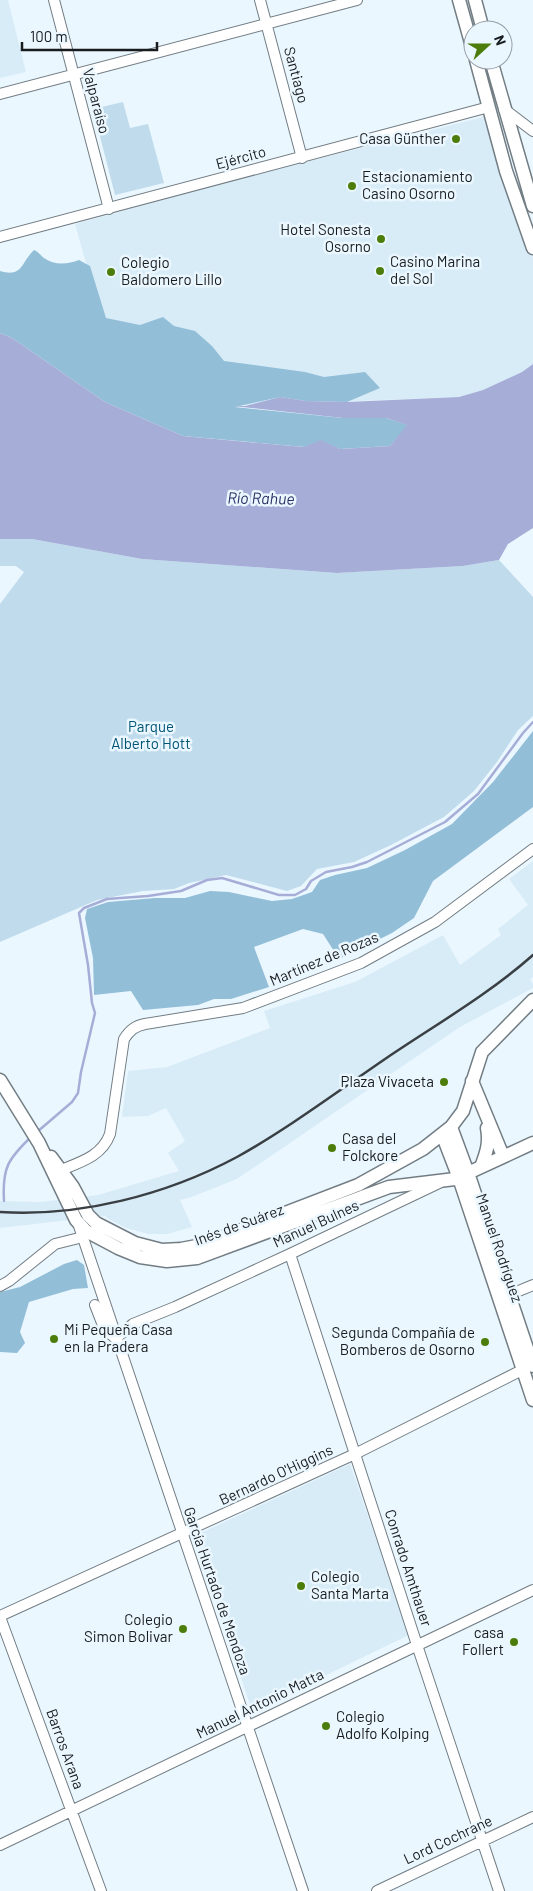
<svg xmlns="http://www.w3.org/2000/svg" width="533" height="1891" viewBox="0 0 533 1891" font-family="Barlow,sans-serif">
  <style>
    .built { fill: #d8ecf8 }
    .green { fill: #bfdbec }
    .forest { fill: #93bed8 }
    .water { fill: #a6aed7 }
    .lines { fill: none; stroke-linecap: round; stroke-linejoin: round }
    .stream { stroke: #a6aed7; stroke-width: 2.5 }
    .minor-casing { stroke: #727d84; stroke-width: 12 }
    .major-casing { stroke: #727d84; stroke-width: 15 }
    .minor { stroke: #fff; stroke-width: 10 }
    .major { stroke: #fff; stroke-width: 12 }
    .rail { stroke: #3a3f43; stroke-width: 2.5 }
    .poi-dot { fill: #4c7d0a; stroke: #ebf7ff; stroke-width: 2 }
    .labels { text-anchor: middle; stroke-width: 5; stroke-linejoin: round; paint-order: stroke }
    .street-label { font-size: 15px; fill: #181c1f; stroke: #ebf7ff }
    .poi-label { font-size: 15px; fill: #181c1f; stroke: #ebf7ff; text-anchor: start }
    .park-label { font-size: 15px; fill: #005476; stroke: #ebf7ff }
    .water-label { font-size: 16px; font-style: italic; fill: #2b3064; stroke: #ebf7ff }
  </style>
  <rect width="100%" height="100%" fill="#ebf7ff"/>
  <path class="built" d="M0,0H8L26,72L0,78Z
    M483,117L511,202L533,258V364L522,372L483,390L459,397L233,406L102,321L75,224L228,182Z
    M533,861V977L530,979L533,984V988L460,1027L237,1179L189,1198L180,1200L192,1227L167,1234H148L126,1228L110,1220L105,1216L0,1228V1201L40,1202L98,1195L179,1171L168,1153L185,1141L166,1108L148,1116L122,1117L128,1071L167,1067L270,1028L264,1011L355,982L443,935L460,965L501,935L498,929L528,905L509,879Z
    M350,1464L409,1635L252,1711L194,1536Z"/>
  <path class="green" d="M123,102L130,128L148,124L164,183L115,195L93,109Z
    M0,539H32L142,559L337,573L463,566L499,560L533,597V716L518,730L497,762L474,791L444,817L391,845L354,862L317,869L301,886L287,891L226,875L189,883L174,889L143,891L97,900L0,942V604L24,572L16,566H0Z"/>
  <path class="forest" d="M34,250C39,252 40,255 44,258C55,266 68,264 79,260L90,266L106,318L140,325L163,317L174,326L195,331L212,346L224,361L305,372L324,377L365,372L380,388L347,402L306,401L280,397L235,407L343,418H386L408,425L390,446L340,449L321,441L305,447L183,436L105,402L12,338L0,333V271C23,278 21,262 34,250Z
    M533,731V807L433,881L414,918L392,933L339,959L323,934L303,929L254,947L269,987L231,999H214L198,1005L143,1010L131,991L94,995L93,958L85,918L87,909L108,902L155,898H185L210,891L229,892L272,901L292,899L312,892L320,880L335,875L367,868L405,850L452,824L493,782Z
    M77,1260L84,1265L88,1288L73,1289L29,1302L20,1332L25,1343L17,1353L0,1352V1292L20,1287L64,1264Z"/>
  <path class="water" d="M0,333L12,338L105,402L183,436L304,447L321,440L340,449L390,446L407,425L386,418H343L233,406H245L280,397L306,401L347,402L459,397L483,390L522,372L533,364V528L508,544L499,560L463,566L337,573L142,559L32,539H0Z"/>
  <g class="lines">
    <path class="stream" d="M37,1132L72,1102L78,1093L81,1072L95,1013L92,1003L88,965L79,913L84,908L107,899L148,896L181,891L207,880L222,878L279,895H295L306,889L311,881L326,872L352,867L367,862L445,822L478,794L523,733L533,722
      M4,1201C2,1168 8,1159 31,1137"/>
    <defs>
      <path id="minor" d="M54,0L109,209
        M260,0L302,158
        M0,94L357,0
        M504,109L533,131
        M0,237L489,107
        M61,1170C81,1162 102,1156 110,1134L124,1039C130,1030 135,1026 145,1024L243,1008L361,963L435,922L533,849
        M78,1223L303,1891
        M290,1254L417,1645L499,1891
        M0,1286L9,1281L55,1244L83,1237
        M509,1295L533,1285
        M95,1305L104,1328L115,1338
        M116,1338L133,1324L175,1307L290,1254L439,1183
        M0,1616L355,1454L528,1367
        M0,1617L101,1891
        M0,1845L533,1590
        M377,1891L533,1817"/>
      <path id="major" d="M459,0L473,50
        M475,0L483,30
        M476,60L506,171L533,248
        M491,60L533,206
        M0,1080L39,1143L76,1220L86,1231L118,1248L140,1257L167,1261L197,1258L389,1187L455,1179L533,1143
        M472,1081L503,1156
        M451,1127L468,1173L533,1366
        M442,1134L459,1178L533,1400
        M51,1157L73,1187L88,1215L96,1223L135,1243L162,1250L181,1249L202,1245L358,1185L423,1149L451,1127L463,1111L482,1052L533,1000
        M481,1167C486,1154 490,1143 487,1128"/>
    </defs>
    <use href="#minor" class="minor-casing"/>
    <use href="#major" class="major-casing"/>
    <use href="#minor" class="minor"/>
    <use href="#major" class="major"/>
    <path class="rail" d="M0,1212C80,1217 166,1195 237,1157C289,1128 338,1091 388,1057C437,1024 489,994 533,955"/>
  </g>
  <g class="poi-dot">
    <circle cx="456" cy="139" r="5"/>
    <circle cx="352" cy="186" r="5"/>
    <circle cx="381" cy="239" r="5"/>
    <circle cx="380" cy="271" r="5"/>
    <circle cx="111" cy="272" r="5"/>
    <circle cx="444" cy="1082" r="5"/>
    <circle cx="332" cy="1148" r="5"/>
    <circle cx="54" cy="1339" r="5"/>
    <circle cx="485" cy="1342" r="5"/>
    <circle cx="301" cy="1586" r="5"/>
    <circle cx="183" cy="1629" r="5"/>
    <circle cx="514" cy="1642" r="5"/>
    <circle cx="326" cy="1726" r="5"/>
  </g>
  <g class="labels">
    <g class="street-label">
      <text transform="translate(296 75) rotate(75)" y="5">Santiago</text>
      <text transform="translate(96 101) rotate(75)" y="5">Valparaíso</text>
      <text transform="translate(241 158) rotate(-15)" y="5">Ejército</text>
      <text transform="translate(324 959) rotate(-23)" y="5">Martínez de Rozas</text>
      <text transform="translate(316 1224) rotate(-25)" y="5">Manuel Bulnes</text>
      <text transform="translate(239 1225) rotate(-20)" y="5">Inés de Suárez</text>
      <text transform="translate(499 1248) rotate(71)" y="5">Manuel Rodríguez</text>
      <text transform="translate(276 1475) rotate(-25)" y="5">Bernardo O'Higgins</text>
      <text transform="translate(408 1568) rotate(72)" y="5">Conrado Amthauer</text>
      <text transform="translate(217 1591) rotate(71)" y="5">García Hurtado de Mendoza</text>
      <text transform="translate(260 1704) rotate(-26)" y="5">Manuel Antonio Matta</text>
      <text transform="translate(65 1749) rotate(70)" y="5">Barros Arana</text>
      <text transform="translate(448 1840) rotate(-25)" y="5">Lord Cochrane</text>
    </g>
    <g class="poi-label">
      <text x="446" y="144" text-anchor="end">Casa Günther</text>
      <text x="362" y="182">Estacionamiento<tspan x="362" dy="17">Casino Osorno</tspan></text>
      <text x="371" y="235" text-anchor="end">Hotel Sonesta<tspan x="371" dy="17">Osorno</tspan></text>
      <text x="390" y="267">Casino Marina<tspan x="390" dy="17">del Sol</tspan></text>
      <text x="121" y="268">Colegio<tspan x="121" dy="17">Baldomero Lillo</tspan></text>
      <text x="434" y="1087" text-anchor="end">Plaza Vivaceta</text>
      <text x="342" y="1144">Casa del<tspan x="342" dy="17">Folckore</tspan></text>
      <text x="64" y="1335">Mi Pequeña Casa<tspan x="64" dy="17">en la Pradera</tspan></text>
      <text x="475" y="1338" text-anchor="end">Segunda Compañía de<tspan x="475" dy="17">Bomberos de Osorno</tspan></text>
      <text x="311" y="1582">Colegio<tspan x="311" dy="17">Santa Marta</tspan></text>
      <text x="173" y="1625" text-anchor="end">Colegio<tspan x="173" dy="17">Simon Bolivar</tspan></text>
      <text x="504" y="1638" text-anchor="end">casa<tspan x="504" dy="17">Follert</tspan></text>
      <text x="336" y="1722">Colegio<tspan x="336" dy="17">Adolfo Kolping</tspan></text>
    </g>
    <g class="park-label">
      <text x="151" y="732">Parque<tspan x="151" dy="17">Alberto Hott</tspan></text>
    </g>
    <g class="water-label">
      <text transform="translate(261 498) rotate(1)" y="6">Río Rahue</text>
    </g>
  </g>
  <g transform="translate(488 45) rotate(69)"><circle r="24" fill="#ebf7ff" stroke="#979fa5"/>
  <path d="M0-4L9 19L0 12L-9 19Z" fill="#4c7d0a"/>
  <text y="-8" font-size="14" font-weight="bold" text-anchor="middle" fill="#181c1f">N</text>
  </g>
  <path d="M22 42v8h135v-8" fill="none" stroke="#181c1f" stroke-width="2.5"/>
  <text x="30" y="42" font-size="15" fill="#181c1f" stroke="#ebf7ff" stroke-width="4" paint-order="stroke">100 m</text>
</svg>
